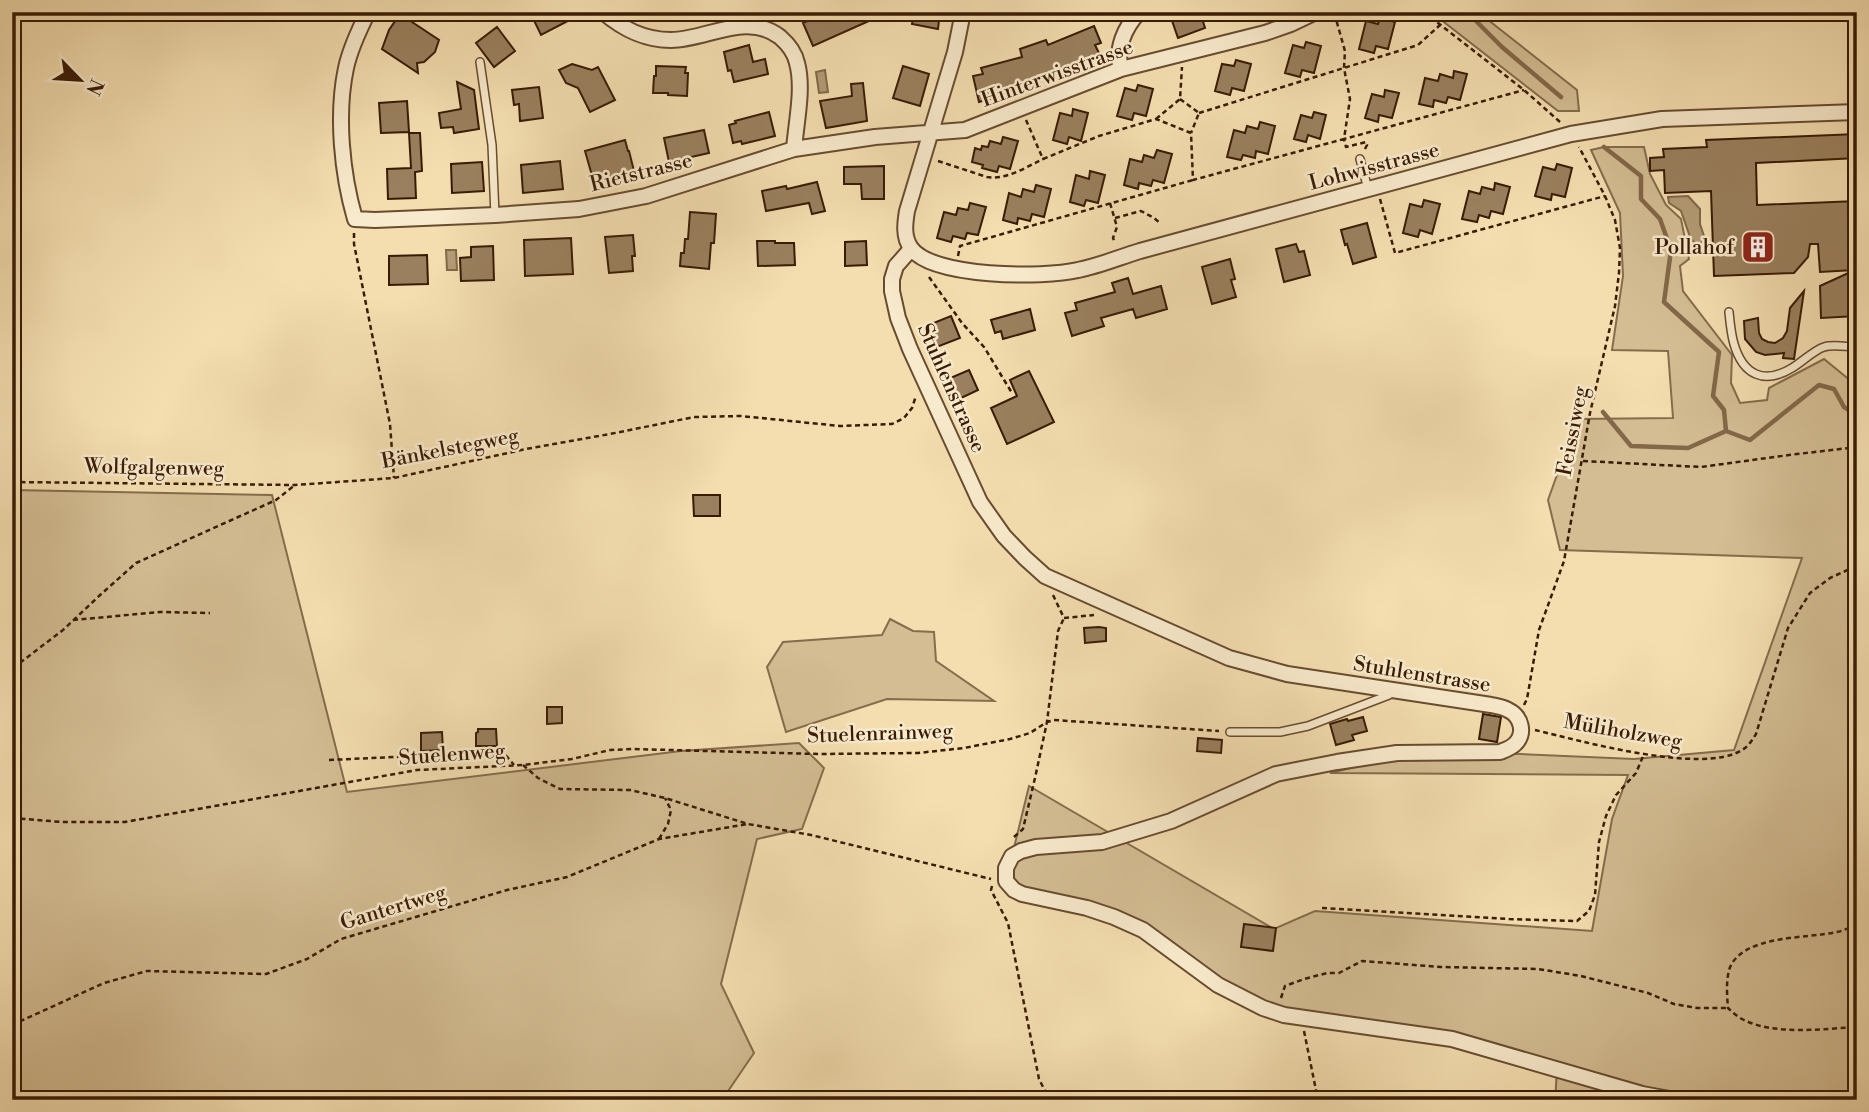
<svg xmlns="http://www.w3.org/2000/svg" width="1869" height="1112" viewBox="0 0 1869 1112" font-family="'Libre Bodoni',serif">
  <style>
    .green { fill: #d4bd93; stroke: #866c4c; stroke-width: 2 }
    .water { fill: #b49c76; stroke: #836849; stroke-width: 2 }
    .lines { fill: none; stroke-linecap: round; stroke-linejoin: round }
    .stream { stroke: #836849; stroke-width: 4.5 }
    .building { fill: #9a805e; stroke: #391b05; stroke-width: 2 }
    .service-casing { stroke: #684c30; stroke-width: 10 }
    .minor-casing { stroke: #684c30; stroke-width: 18 }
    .path { stroke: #391b05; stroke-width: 2.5; stroke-dasharray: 5 3.5; stroke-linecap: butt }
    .service { stroke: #f8eacc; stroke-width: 7 }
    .minor { stroke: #f8eacc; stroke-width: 14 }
    .labels { text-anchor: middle; stroke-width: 5; stroke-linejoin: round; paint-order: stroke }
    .street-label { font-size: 21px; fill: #391b05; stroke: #f8eacc }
    .poi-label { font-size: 21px; fill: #391b05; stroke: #f8eacc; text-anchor: end }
  </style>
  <rect width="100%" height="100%" fill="#f4deb0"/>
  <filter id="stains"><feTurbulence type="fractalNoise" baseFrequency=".00286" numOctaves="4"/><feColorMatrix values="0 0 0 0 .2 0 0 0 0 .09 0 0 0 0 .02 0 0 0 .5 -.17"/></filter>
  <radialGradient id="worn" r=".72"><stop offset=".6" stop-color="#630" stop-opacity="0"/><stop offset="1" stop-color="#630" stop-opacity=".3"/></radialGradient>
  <path class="green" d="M1431,12H1478L1577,90L1579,111H1558Z
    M1604,147H1644L1650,174L1666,205L1681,219L1689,259L1680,266L1683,291L1732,355L1731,383L1740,403L1767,400L1769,388L1824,359L1857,386V1100H1555L1557,1071L1452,1039L1263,1008L1143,930L1022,894L1006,868L1012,856L1029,786L1274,929L1315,911L1592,931L1612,819L1628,775L1330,773L1431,749L1450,751L1634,759L1734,750L1802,558L1560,550L1548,500L1577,419L1673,418L1668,351L1612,350L1623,276L1620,213L1591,150Z
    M12,490L272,495L347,792L681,751L799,743L824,768L802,829L757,839L721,984L754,1053L722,1100H12Z
    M890,619L913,631L934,632L936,661L994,701L887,699L786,732L767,667L783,642L882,635Z"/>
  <path class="water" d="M825,70L828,92L819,93L816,72Z
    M1688,196L1700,209V224L1704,236L1702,243L1696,245L1690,237L1681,211L1669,203L1668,197Z
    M446,250H456L457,270H447Z"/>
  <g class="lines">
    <path class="stream" d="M1467,12L1502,47L1561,97
      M1604,147L1641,176V199L1660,219L1671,250L1664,302L1719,352L1713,396L1724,410L1726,431L1750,440L1819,385L1834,389L1844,407L1857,415
      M1603,412L1631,446L1688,448L1726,431"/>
  </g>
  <path class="building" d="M530,12H585L541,35Z
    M827,12H889L813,46L803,23Z
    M914,12H940L938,29L912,24Z
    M1169,12H1200L1205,28L1178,38Z
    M400,14L439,40L435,52L424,62L417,63L418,73L382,49L389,30Z
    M1380,18L1395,22L1388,49L1376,46L1374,53L1359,49L1366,21L1378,24Z
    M1094,26L1101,43L1095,45L1100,55L1078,65L1008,89L1009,92L1003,94V95L979,102L973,76L983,74L981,68L1022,57L1020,49L1046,40L1048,45Z
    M497,27L515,51L494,67L476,43Z
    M1306,42L1321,46L1314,73L1302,70L1300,77L1285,73L1293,45L1304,48Z
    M749,45L753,62L765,59L768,74L734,82L731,70L728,71L724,52Z
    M1236,60L1251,64L1244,91L1232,88L1230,95L1215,91L1222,64L1234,66Z
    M572,64L592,70L598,67L615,100L590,112L578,88L566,83L559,70Z
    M656,66L686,67L685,73H688L687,96L668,95V93H653L654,76H656Z
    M903,66L929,74L920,106L893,98Z
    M1454,71L1467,74L1460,100L1448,97L1446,103L1434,100L1433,107L1419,104L1425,78L1438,81L1440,74L1453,78Z
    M457,82L474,90L479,129L454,133L453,127L441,128L439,113L461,109Z
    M863,83L867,121L826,128L820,101L852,96L851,84Z
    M1138,85L1153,89L1146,116L1134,113L1132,120L1117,116L1125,88L1136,91Z
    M539,87L543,118L520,121L519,104L514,105L512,90Z
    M1385,90L1399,93L1392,118L1379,115L1378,122L1365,118L1372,94L1384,97Z
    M407,101L409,132L381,133L379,103Z
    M1073,109L1088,113L1081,141L1069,137L1067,144L1053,140L1060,113L1072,116Z
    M769,112L775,136L742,144L741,141L733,143L729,125L736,123L735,121Z
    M1314,112L1326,115L1320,139L1308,135L1306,142L1294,139L1301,115L1312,118Z
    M1260,122L1275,126L1268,154L1256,151L1255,158L1243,155L1241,160L1227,157L1234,130L1245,133L1247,126L1258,129Z
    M704,130L709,153L669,162L664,138Z
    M409,133H420L422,171L415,172L416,198L388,199L387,169L411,168Z
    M1857,134V158L1756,163L1757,205L1857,201V316L1821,318L1820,286L1855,270L1820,272L1818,244H1810L1808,257L1794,273L1714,276L1711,191L1665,193L1664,170L1650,171V158L1664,157L1663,149L1707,147L1706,140Z
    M1003,137L1018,141L1010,169L999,166L997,172L982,168L983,165L972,162L975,148L981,150L982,146L988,147L990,141L1001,144Z
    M625,140L628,151H629L635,175L608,184V183L595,186L585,151Z
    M1157,150L1172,154L1164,183L1153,180L1151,186L1139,183L1138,189L1124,185L1130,159L1142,162L1144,155L1154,158Z
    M560,161L563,189L523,193L521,165Z
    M482,162L484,191L452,193L451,164Z
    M1557,164L1572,168L1565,197L1552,194L1551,200L1535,196L1543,167L1555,170Z
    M884,166V199H862L861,184H844V167Z
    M1090,171L1105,175L1098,203L1086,200L1084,206L1070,202L1076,175L1089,179Z
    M817,182L825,211L812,214L809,203L766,211L762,191L786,186L787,189Z
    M1495,183L1510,187L1503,214L1491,211L1489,218L1479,215L1477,222L1462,219L1469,191L1480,194L1482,187L1494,190Z
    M1036,185L1051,189L1044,217L1032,214L1030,221L1018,218L1017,224L1003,220L1009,193L1021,197L1023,189L1034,192Z
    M1424,200L1440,204L1432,234L1420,230L1418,237L1403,233L1410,204L1422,207Z
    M970,203L986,207L978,235L967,233L965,239L953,236L951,242L937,238L944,212L956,215L958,208L968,210Z
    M690,212L716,214L714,243H711L709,269L680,266L681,253H684L685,239H688Z
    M1367,223L1376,257L1353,264L1347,244L1345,245L1341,230Z
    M633,235L635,256H632L633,271L609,273L605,237Z
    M571,238L573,274L525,276L524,240Z
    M757,241H775V243H794L795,265L758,266Z
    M866,241L867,265L845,266V242Z
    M1296,244L1299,252L1304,251L1310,275L1284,282L1276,249Z
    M493,246L494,280L461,281L460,258L471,257V247Z
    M427,255L428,284L389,285V256Z
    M1230,259L1235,279L1231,280L1236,297L1212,304L1202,267Z
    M1128,278L1133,294L1161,286L1167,309L1136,318L1133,309L1101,318L1104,326L1072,336L1065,313L1077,310L1075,303L1115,292L1112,283Z
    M1804,291L1794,359L1783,358L1784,353L1765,355L1756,352L1745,339L1744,321L1758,318L1759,333L1762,339L1768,342L1775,343L1783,338L1787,331L1790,308Z
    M1030,309L1035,330L1003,339L1001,331L995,333L991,320Z
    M951,316L960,338L934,348L926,326Z
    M969,370L978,390L957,400L948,379Z
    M1029,371L1054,422L1007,444L991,408L1017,396L1010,380Z
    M693,495H720V516H694Z
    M1099,627L1106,628V641L1085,643L1084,628Z
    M547,707H562V723L547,724Z
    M1483,714L1501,717L1497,742L1479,739Z
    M1363,717L1367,731L1352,735L1354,740L1336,745L1330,724L1347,719L1348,721Z
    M478,729H496L497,746H476V733L478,732Z
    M442,732L443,750L421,751V733Z
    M1198,738L1222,740L1221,753L1197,751Z
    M1244,924L1276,928L1273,951L1241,947Z"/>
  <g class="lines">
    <defs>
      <path id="service" d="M755,26L764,12
        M480,62L492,145L495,215
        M1360,159L1368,189
        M1729,312C1730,322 1731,334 1734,344C1743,375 1764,385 1792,368C1801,363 1814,350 1824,347C1833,344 1847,347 1857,347
        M1230,732H1280L1308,726L1389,695L1391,691"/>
      <path id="minor" d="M368,12C359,30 350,49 346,68C336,115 342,174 355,219L375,220L495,215L579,209L646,196L794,149L875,137L965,130L1121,69L1265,33L1291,24L1316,12
        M603,12C623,29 644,40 671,40C707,40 746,11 780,37C788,44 795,53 797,63C804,88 796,123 794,149
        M963,12L955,52L907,211C905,223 903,237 911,248C932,278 1044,278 1078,270C1099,266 1120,257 1140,251L1571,134L1662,119L1857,112
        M1121,69C1115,49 1125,27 1139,12
        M911,249L896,266L892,279V291L898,318L910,349L980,502L1004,536L1025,558L1045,576L1229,658L1287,674L1491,705C1496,706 1503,707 1508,710C1521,716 1526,733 1515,744C1511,748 1505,750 1500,752L1397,753L1337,762L1276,774L1171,821L1102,842L1036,847L1021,851L1012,856L1006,868V881L1014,890L1022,894L1087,908L1114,917L1143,930L1218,985L1263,1008L1284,1015L1452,1039L1642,1094L1675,1100"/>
    </defs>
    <use href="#service" class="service-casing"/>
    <use href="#minor" class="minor-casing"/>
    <path class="path" d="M1424,12L1524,90L1560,122
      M1180,99L1199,113L1191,133
      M1199,113L1418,45L1440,25
      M1156,119L1180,99L1182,67
      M1026,120L1043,159L1099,136L1156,119L1191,133L1193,180L1344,139L1350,99L1344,68L1345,51L1334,12
      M1365,149L1367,145L1366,142L1346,147L1344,139L1524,90
      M938,161L987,177C1007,180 1026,167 1043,159
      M1380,199L1395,253L1605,196
      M1110,203L1117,227L1113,238L1115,243
      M1115,218L1141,211L1154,218L1160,223
      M354,233V244L390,424L394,478
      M958,256L960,246L1193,180
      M929,277L962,323L984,347L1012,393
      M1849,448L1857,451
      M1583,461L1701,467L1789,455L1849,448L1857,444
      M12,482L295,485L394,478L526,449L610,434L694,417L741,416L840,426L892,424L904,418L912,408L916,396
      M1053,595L1064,618L1094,615
      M73,620L160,612L210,613
      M12,666L21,662L63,630L99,596L136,563L276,500L295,485
      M1524,705L1527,699L1539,630L1564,561L1590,413L1615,306L1619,273L1620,248L1615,220L1605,196L1579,147
      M1535,730C1581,741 1702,775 1742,750C1749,746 1752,740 1756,734L1788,628L1810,593L1830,578L1852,568H1857
      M329,760L503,752L514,765
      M523,765L538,778L560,789L630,790L665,798L748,824L811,835L991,879
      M12,818L62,822H125L417,770L523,765L572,759L610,750L633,749L818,754L918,753L964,748L1010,739L1030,733L1047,722L1054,720L1219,731
      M1014,837L1023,829L1035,778L1047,722L1058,631L1064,618
      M659,839L668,824L671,810L665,798
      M992,886L991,890L1008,923L1039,1079L1048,1097L1052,1100
      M1322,908L1509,919L1577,921L1589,911L1595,895L1599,842L1606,816L1616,795L1636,773L1644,754
      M1857,924C1850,927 1843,931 1837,932C1807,939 1741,934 1729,970C1726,982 1727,996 1728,1008C1733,1013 1739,1018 1746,1021C1778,1035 1822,1029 1857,1027
      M1281,998L1285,986L1304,979L1327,973H1339L1362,961L1441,967L1538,969L1581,976L1648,993L1674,1004L1697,1008H1728
      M12,1025L104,983L147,971L266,974L307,959L341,939L507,890L567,877L659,839L748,824
      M1304,1031L1318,1100"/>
    <use href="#service" class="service"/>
    <use href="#minor" class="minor"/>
  </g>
  <defs>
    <symbol id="building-square" viewBox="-11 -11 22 22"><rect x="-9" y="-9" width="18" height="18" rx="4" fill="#8f2418" stroke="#f8eacc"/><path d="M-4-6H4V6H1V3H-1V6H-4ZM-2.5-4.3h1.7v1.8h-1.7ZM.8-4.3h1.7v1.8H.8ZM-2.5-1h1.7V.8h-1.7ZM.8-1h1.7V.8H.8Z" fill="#fff"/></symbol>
  </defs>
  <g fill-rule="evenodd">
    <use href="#building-square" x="1739" y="228" width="38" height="38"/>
  </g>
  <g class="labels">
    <g class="street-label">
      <text transform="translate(1057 73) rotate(-20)" y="7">Hinterwisstrasse</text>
      <text transform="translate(1374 166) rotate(-15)" y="7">Lohwisstrasse</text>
      <text transform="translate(641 172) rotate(-14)" y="7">Rietstrasse</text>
      <text transform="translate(952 388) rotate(66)" y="7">Stuhlenstrasse</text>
      <text transform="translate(1572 431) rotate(-79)" y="7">Feissiweg</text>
      <text transform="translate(450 448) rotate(-11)" y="7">Bänkelstegweg</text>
      <text transform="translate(154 467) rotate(1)" y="7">Wolfgalgenweg</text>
      <text transform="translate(1422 674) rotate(9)" y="7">Stuhlenstrasse</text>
      <text transform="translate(1623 731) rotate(10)" y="7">Müliholzweg</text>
      <text transform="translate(880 733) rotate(-2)" y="7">Stuelenrainweg</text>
      <text transform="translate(452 754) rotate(-4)" y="7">Stuelenweg</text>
      <text transform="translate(393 907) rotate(-17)" y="7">Gantertweg</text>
    </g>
    <g class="poi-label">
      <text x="1734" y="254">Pollahof</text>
    </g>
  </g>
  <rect width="1869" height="1112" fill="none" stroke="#f4deb0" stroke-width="42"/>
  <rect x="14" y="14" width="1841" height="1084" fill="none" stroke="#391b05" stroke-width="3.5"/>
  <rect x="21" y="21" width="1827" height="1070" fill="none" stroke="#391b05" stroke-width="2"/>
  <g transform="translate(80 80) rotate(115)" stroke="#f8eacc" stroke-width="5" paint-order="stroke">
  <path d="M0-5L12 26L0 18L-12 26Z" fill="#391b05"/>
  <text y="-10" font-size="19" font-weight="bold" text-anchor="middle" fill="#391b05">N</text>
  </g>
  <rect width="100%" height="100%" filter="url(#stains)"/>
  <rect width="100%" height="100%" fill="url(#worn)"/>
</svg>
